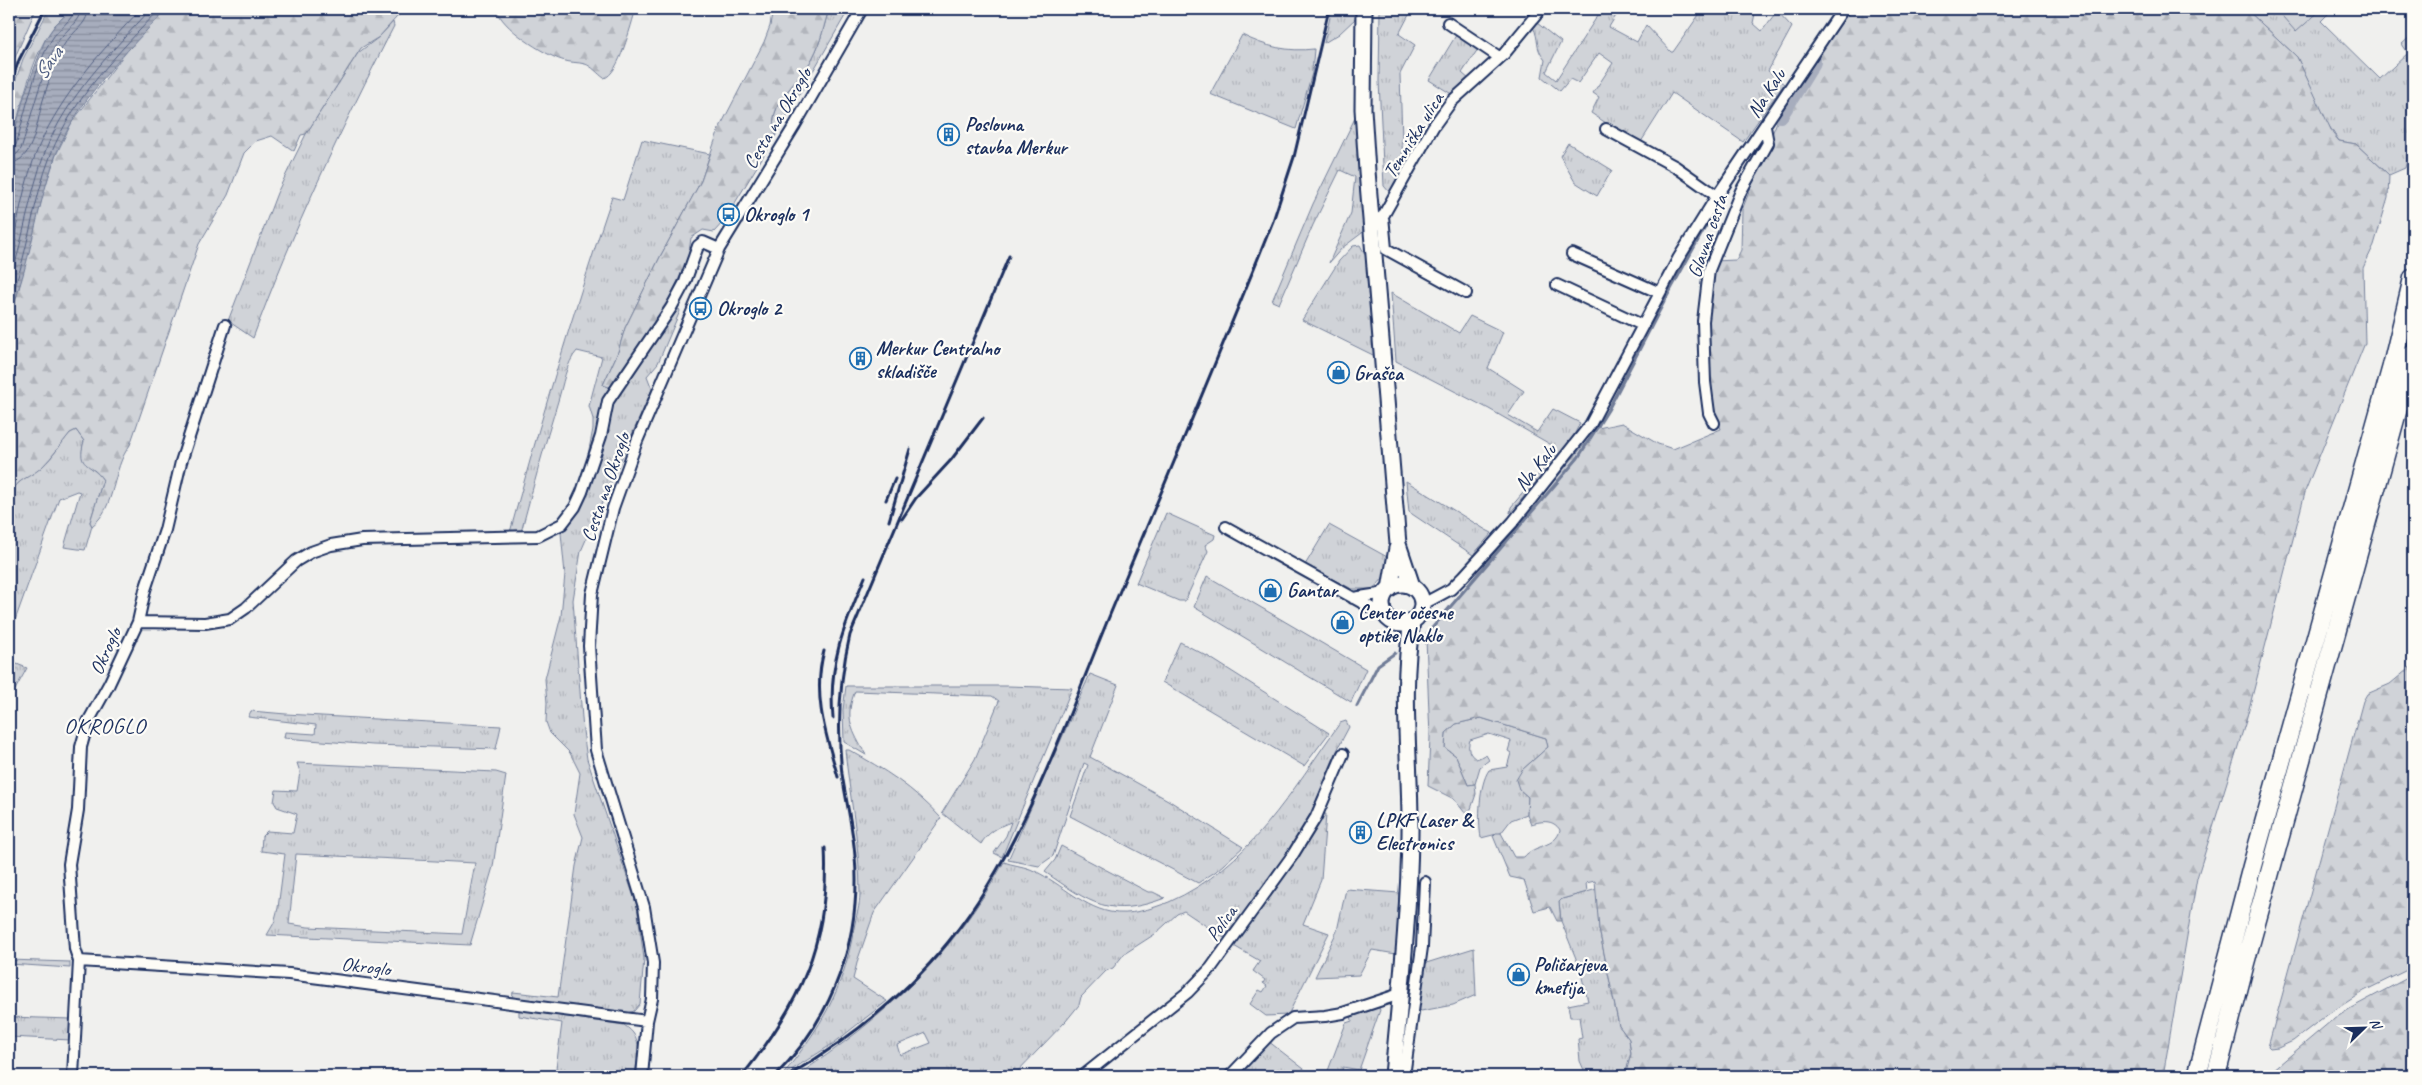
<svg xmlns="http://www.w3.org/2000/svg" width="2422" height="1085" viewBox="0 0 2422 1085" font-family="Caveat,sans-serif">
  <style>
    .grass { fill: url(#grass-tufts); stroke: #76819b; fill-rule: evenodd }
    .forest { fill: url(#forest-firs); stroke: #76819b }
    .park { fill: #d0d3d8; stroke: #76819b }
    .water { fill: url(#water-rules); stroke: #6f7b97 }
    .lines { fill: none; stroke-linecap: round; stroke-linejoin: round }
    .shore { stroke: #536184; stroke-width: 1 }
    .stream { stroke: #6f7b97; stroke-width: 3 }
    .river { stroke: #a7adbd; stroke-width: 18 }
    .minor-casing { stroke: #1b2f5e; stroke-width: 14 }
    .primary-casing { stroke: #1b2f5e; stroke-width: 19 }
    .motorway-casing { stroke: #1b2f5e; stroke-width: 21 }
    .minor { stroke: #fdfcf7; stroke-width: 10 }
    .primary { stroke: #fdfcf7; stroke-width: 15 }
    .motorway { stroke: #fdfcf7; stroke-width: 18 }
    .rail { stroke: #1b2f5e; stroke-width: 3 }
    .labels { text-anchor: middle; stroke-width: 4.5; stroke-linejoin: round; paint-order: stroke }
    .street-label { font-size: 20px; fill: #1b2f5e; stroke: #fdfcf7 }
    .poi-label { font-size: 20px; font-weight: bold; fill: #1b2f5e; stroke: #fdfcf7; text-anchor: start }
    .water-label { font-size: 21px; font-style: italic; fill: #4c5b7f; stroke: #fdfcf7 }
    .quarter-label { font-size: 22px; letter-spacing: 1px; fill: #1b2f5e; stroke: #fdfcf7 }
  </style>
  <defs>
    <pattern id="grass-tufts" width="24" height="20" patternUnits="userSpaceOnUse" patternTransform="scale(1.25)"><rect width="24" height="20" fill="#d0d3d8"/><path d="M3 7l-1-3M5 7V3M7 7l1-3M15 17l-1-3M17 17v-4M19 17l1-3" fill="none" stroke="#b2b5bc"/></pattern>
    <pattern id="forest-firs" width="22" height="20" patternUnits="userSpaceOnUse" patternTransform="scale(1.25)"><rect width="22" height="20" fill="#d0d3d8"/><path d="M5 1l3.5 6h-7zM16 11l3.5 6h-7z" fill="#b2b5bc"/></pattern>
    <pattern id="water-rules" width="6" height="5" patternUnits="userSpaceOnUse" patternTransform="scale(1.25)"><rect width="6" height="5" fill="#a7adbd"/><path d="M0 2.5h6" fill="none" stroke="#878d9d"/></pattern>
  </defs>
  <rect width="100%" height="100%" fill="#f0f0ee"/>
  <filter id="ink" filterUnits="userSpaceOnUse"><feTurbulence type="fractalNoise" baseFrequency=".02" numOctaves="2"/><feDisplacementMap in="SourceGraphic" scale="10" xChannelSelector="R" yChannelSelector="G"/><feConvolveMatrix kernelMatrix="1 2 1 2 8 2 1 2 1" color-interpolation-filters="sRGB"/></filter>
  <g filter="url(#ink)">
    <path class="grass" d="M829,9H849L776,135C763,106 802,80 813,57C821,42 824,25 829,9Z
      M1332,9H1357L1356,18L1339,34L1324,43Z
      M1380,9L1411,11L1399,34L1415,45L1400,74L1403,174L1390,193L1384,186L1379,81Z
      M1602,9H1620L1609,27L1637,42L1646,25L1671,52H1673L1703,9H1756L1753,23L1762,31L1777,11L1792,27L1768,71L1784,84L1743,142L1672,93L1639,145L1591,113L1599,97L1593,93L1613,63L1599,53L1578,83L1570,79L1560,91L1542,77L1545,60C1534,47 1540,40 1533,27L1537,23L1561,42L1546,72L1556,80Z
      M2246,9H2333L2321,21L2380,79L2408,53L2402,44L2413,34V132L2405,168L2389,175L2356,144L2339,141L2327,123L2297,57Z
      M393,22L394,26C342,127 292,232 253,338L228,321L277,193L306,134L358,53L379,37Z
      M1458,32L1480,46L1462,73L1470,80L1453,95L1429,80Z
      M1242,35C1266,47 1288,52 1314,49L1312,73L1296,129L1210,94Z
      M1355,118L1364,226L1362,233L1342,248L1329,263L1351,213L1355,177L1340,170L1313,225L1279,304L1272,301L1313,204Z
      M642,140L710,154L701,181L661,255L625,328L618,352L603,385L612,388L585,470L593,429V419L589,406L602,357L577,351C566,363 563,385 558,401C544,446 532,491 520,536H509C540,422 574,309 612,197L623,200Z
      M1568,143L1612,170L1597,196L1575,182L1560,156Z
      M1360,245L1367,258L1375,356L1302,320L1339,261L1353,246Z
      M1391,293L1459,333L1470,316L1503,332L1488,368L1524,391L1508,415L1537,432L1553,409L1580,423L1571,441L1510,513L1511,507L1555,455V447L1489,409L1396,361Z
      M679,309L680,311L658,363L647,376L652,389L581,551L573,600L583,731L587,759L637,906L644,959L640,1004L634,1011L625,1014L512,998L513,992L558,997L576,866L583,837L574,814L580,773L570,753L550,733L546,722L547,703L545,679L561,616L565,574L561,533L567,526L612,404L657,336Z
      M76,430L84,441C77,466 93,465 103,480L90,522L92,526L85,550L64,547L80,492L77,491L59,498L9,637V505C13,478 25,481 43,466C53,457 61,443 70,433Z
      M1406,481L1486,530L1492,533L1473,555L1409,512Z
      M1166,513L1215,535L1214,539L1205,545L1208,551L1185,601H1179L1136,583Z
      M1329,525L1389,558C1387,573 1384,580 1372,589H1352L1305,565Z
      M1207,576L1366,669L1351,702L1194,607Z
      M1180,642L1209,657L1329,733L1304,766L1162,682Z
      M9,661L27,668L15,690L9,684Z
      M1090,674L1118,685L1090,757L1168,800L1243,847L1215,872L1198,883L1070,816L1088,765L1084,763L1053,856L1039,866L1008,860Z
      M846,686H1008L1072,688L1002,857L994,853L1006,836L1011,822C999,826 987,833 981,844L942,813L975,759L999,701L992,696L855,691C844,718 852,731 866,755L844,742L843,710Z
      M251,711L286,714L501,726L496,749L373,745L284,738L285,732L315,734L316,725L248,717Z
      M1481,718L1546,738L1548,747L1522,770L1519,789L1528,797L1527,814L1511,820L1501,833L1481,838C1478,821 1479,784 1489,770L1507,767L1511,753L1508,751L1511,741L1489,734L1470,740C1467,749 1469,754 1476,759L1486,755L1489,760L1480,767L1475,784L1468,785L1456,756L1445,748L1446,733L1456,724Z
      M1346,721L1349,727C1332,757 1322,790 1307,822C1286,863 1252,901 1224,938L1184,911L1177,914L1155,934L1124,954L1113,968L1106,971L1081,997L1079,1005L1066,1021L1013,1076H796C883,1019 954,954 1004,862C1012,865 1022,866 1030,869C1058,880 1080,906 1110,912C1130,916 1151,909 1169,902C1249,867 1292,790 1340,723ZM926,1033L931,1043L900,1055L897,1045Z
      M845,750H849C884,769 914,788 941,818L874,913L858,959L853,979L887,1001L834,1043L782,1076C822,1025 843,992 854,928C856,917 860,905 860,894C860,846 850,798 845,750Z
      M297,763L496,772L506,775L493,867L470,945L267,935L274,923L278,908L285,854L261,851L262,836L267,831L293,833L297,814L277,807L274,802L276,790L297,791L300,772ZM296,854L475,863L462,934L308,927L289,924Z
      M1322,814H1326L1321,880L1303,924L1329,933L1288,1015L1266,1016L1250,1004L1259,990L1263,992L1267,986L1263,983L1265,980L1253,971L1260,961L1232,945Z
      M1061,846L1148,892H1153L1165,898C1110,919 1090,903 1045,872L1055,860Z
      M1346,889L1399,893L1396,954L1372,950L1359,975L1315,977L1337,931Z
      M1597,889L1599,929L1619,1026L1629,1039L1631,1054L1625,1076H1580V1072L1584,1070L1580,1061L1578,1039L1582,1038L1579,1017H1570L1568,1005L1588,1001L1579,966L1561,921L1559,902L1562,899Z
      M1474,948L1476,995L1453,1005L1421,1011L1416,1006L1420,965Z
      M9,960L70,962V968L9,964Z
      M1377,1005L1380,1010L1359,1070L1343,1067L1341,1076H1326L1346,1023L1352,1021L1351,1014Z
      M519,1010L624,1025C645,1039 637,1054 635,1076H555L562,1023L519,1016Z
      M9,1017L71,1019V1040L9,1037Z
      M1268,1041L1313,1076H1233Z"/>
    <path class="forest" d="M9,9H36L9,71Z
      M49,9H72C64,16 56,23 50,32C30,61 18,118 9,153V99L23,59Z
      M167,9H404L379,37L361,48L306,134L301,135L294,151L272,136L256,141L244,153L228,195L199,244L130,445C111,470 117,506 92,526L90,522L103,480C91,461 76,470 84,441L76,430L70,433C61,444 53,456 43,466C26,482 13,477 9,504V317L15,303L44,190L56,155L72,122L130,47Z
      M497,9H636C631,24 619,75 604,78C598,74 592,66 585,64C578,62 570,63 562,60C545,55 500,27 497,9Z
      M773,9H829C824,25 821,42 813,57C802,80 763,106 776,135L724,221L714,232L703,230L691,238L688,259L666,306L612,388L603,385L618,352L625,328L661,255L701,181L719,129L764,42L770,26Z
      M1850,9H2246L2297,57L2333,134L2339,141L2356,144L2389,175L2388,198L2374,245L2363,268L2365,343L2306,489L2245,724L2197,878L2163,1076H1625L1631,1054L1629,1039L1619,1026L1599,929L1595,881L1586,883L1587,892L1562,899L1559,902L1561,921H1557L1550,907L1534,911L1524,880L1510,877L1493,836L1496,833H1501L1514,857H1524C1534,844 1556,848 1560,830C1553,819 1542,821 1531,824L1527,814L1528,797L1519,789L1516,780L1522,770L1548,747L1546,738L1481,718L1456,724L1446,733L1445,748L1456,756L1468,785L1475,784L1476,794L1471,809L1465,813L1454,799L1428,786L1430,737L1426,639L1434,625L1598,428L1622,423L1658,444L1673,449L1721,429L1713,404L1705,363L1714,261L1736,260L1741,250L1742,210L1780,114Z
      M2413,665V967L2364,991L2324,1017L2293,1041L2278,1048L2270,1049L2268,1047L2363,701L2367,694L2390,684Z
      M2413,975V1076H2266L2331,1021L2351,1008Z"/>
    <path class="park" d="M2276,9H2322L2296,32Z"/>
    <path class="water" d="M72,9H167C127,51 76,101 55,157C36,209 30,265 9,317V153L25,93L45,40L55,25Z"/>
    <g class="lines">
      <path class="shore" d="M9,150L16,145C25,113 34,67 52,39C57,30 74,19 75,9
        M9,156L17,154L21,149C32,114 40,79 55,46C61,33 80,23 81,9
        M9,163C35,163 37,117 44,97C50,78 56,52 70,37C78,28 88,22 88,9
        M9,261C18,223 23,183 39,146C62,94 102,50 141,9
        M9,285C23,241 29,195 45,152C66,97 112,51 151,9
        M9,304C28,255 32,203 51,154C73,98 119,52 160,9"/>
      <path class="stream" d="M1427,634L1578,458L1608,410L1665,300L1718,204
        M1357,706L1378,665L1395,653"/>
      <path class="river" d="M1780,114L1812,62"/>
      <defs>
        <path id="minor" d="M1448,23L1499,57
          M1606,129L1676,167L1717,196
          M1383,216L1386,249L1466,293
          M1372,224L1383,216L1433,127L1451,102L1504,54L1541,9
          M1572,254L1660,293
          M1557,285L1642,325
          M1714,423L1709,413L1705,382L1703,321L1709,270L1741,191L1768,143L1765,127
          M1226,527L1386,616
          M1353,598L1386,593
          M1423,604L1451,589L1464,576L1513,522L1590,425L1678,259L1717,196L1843,9
          M138,622L145,590L165,530L181,462L225,325
          M79,961L75,949L69,864L78,810L81,747L88,722L109,684L138,622L205,623L230,619L246,608L296,561L311,552L331,545L362,540L538,536L562,524L575,507L582,492L601,436L608,401L671,308L685,282L698,246L703,242L719,249
          M73,1076L79,961L289,974L647,1021
          M642,1076L647,1021L652,999L653,963L644,907L596,750L589,646L592,594L613,508L637,441L719,249L795,125L862,9
          M1083,1076L1188,992L1211,968L1292,856L1316,817L1343,754
          M1230,1076L1271,1033L1293,1018L1325,1016L1343,1013L1400,994
          M1404,1076L1422,947L1425,882"/>
        <path id="primary" d="M1364,9L1363,109L1367,171L1398,544L1412,586
          M1382 604a20 20 0 1 1 40 0a20 20 0 1 1-40 0Z
          M1390,589L1397,548
          M1393,1076C1400,996 1409,915 1410,834C1411,764 1400,692 1412,622"/>
        <path id="motorway" d="M2197,1076L2252,866L2392,366L2413,278
          M2216,1076L2245,963L2413,354"/>
      </defs>
      <use href="#minor" class="minor-casing"/>
      <use href="#primary" class="primary-casing"/>
      <use href="#motorway" class="motorway-casing"/>
      <use href="#minor" class="minor"/>
      <use href="#primary" class="primary"/>
      <use href="#motorway" class="motorway"/>
      <path class="rail" d="M9,88L19,60L45,9
        M886,500L895,479
        M902,519L916,498L951,460L983,418
        M889,521L910,449
        M824,651C812,695 826,735 838,777
        M833,718C828,663 844,626 865,577
        M742,1076C800,1004 830,942 825,848
        M775,1076C833,1018 862,938 855,856C853,828 846,801 842,774C837,726 839,681 850,635L1009,256
        M788,1076C848,1040 905,996 949,941C1022,851 1065,723 1109,617C1164,485 1220,354 1273,221L1294,157L1329,9"/>
    </g>
  </g>
  <defs>
    <symbol id="building-ring" viewBox="-11 -11 22 22"><circle r="9.5" fill="#fdfcf7" stroke="#1f6fb2" stroke-width="1.5"/><path d="M-4-6H4V6H1V3H-1V6H-4ZM-2.5-4.3h1.7v1.8h-1.7ZM.8-4.3h1.7v1.8H.8ZM-2.5-1h1.7V.8h-1.7ZM.8-1h1.7V.8H.8Z" fill="#1f6fb2"/></symbol>
    <symbol id="bus-ring" viewBox="-11 -11 22 22"><circle r="9.5" fill="#fdfcf7" stroke="#1f6fb2" stroke-width="1.5"/><path d="M-5-6H5V4H4V6H2V4H-2V6H-4V4H-5ZM-3.5-4V0h7V-4ZM-3.5 1.2v1.5H-2V1.2ZM2 1.2v1.5H3.5V1.2Z" fill="#1f6fb2"/></symbol>
    <symbol id="shop-ring" viewBox="-11 -11 22 22"><circle r="9.5" fill="#fdfcf7" stroke="#1f6fb2" stroke-width="1.5"/><path d="M-5-2.5h2.3a2.7 3.5 0 0 1 5.4 0H5L5.5 6h-11ZM-1.5-2.5h3a1.5 2.3 0 0 0-3 0Z" fill="#1f6fb2"/></symbol>
  </defs>
  <g fill-rule="evenodd">
    <use href="#building-ring" x="936" y="122" width="25" height="25"/>
    <use href="#bus-ring" x="716" y="202" width="25" height="25"/>
    <use href="#bus-ring" x="688" y="296" width="25" height="25"/>
    <use href="#building-ring" x="848" y="346" width="25" height="25"/>
    <use href="#shop-ring" x="1326" y="360" width="25" height="25"/>
    <use href="#shop-ring" x="1258" y="578" width="25" height="25"/>
    <use href="#shop-ring" x="1330" y="610" width="25" height="25"/>
    <use href="#building-ring" x="1348" y="820" width="25" height="25"/>
    <use href="#shop-ring" x="1506" y="962" width="25" height="25"/>
  </g>
  <g class="labels">
    <g class="street-label">
      <text transform="translate(1766 93) rotate(-57)" y="7">Na Kalu</text>
      <text transform="translate(777 118) rotate(-59)" y="7">Cesta na Okroglo</text>
      <text transform="translate(1413 135) rotate(-58)" y="7">Temniška ulica</text>
      <text transform="translate(1707 236) rotate(-71)" y="7">Glavna cesta</text>
      <text transform="translate(1535 467) rotate(-51)" y="7">Na Kalu</text>
      <text transform="translate(605 487) rotate(-71)" y="7">Cesta na Okroglo</text>
      <text transform="translate(105 651) rotate(-65)" y="7">Okroglo</text>
      <text transform="translate(1221 923) rotate(-54)" y="7">Polica</text>
      <text transform="translate(366 966) rotate(7)" y="7">Okroglo</text>
    </g>
    <g class="poi-label">
      <text x="965" y="131">Poslovna<tspan x="965" dy="23">stavba Merkur</tspan></text>
      <text x="744" y="221">Okroglo 1</text>
      <text x="717" y="315">Okroglo 2</text>
      <text x="876" y="355">Merkur Centralno<tspan x="876" dy="23">skladišče</tspan></text>
      <text x="1354" y="380">Grašca</text>
      <text x="1287" y="597">Gantar</text>
      <text x="1358" y="619">Center očesne<tspan x="1358" dy="23">optike Naklo</tspan></text>
      <text x="1376" y="827">LPKF Laser &amp;<tspan x="1376" dy="23">Electronics</tspan></text>
      <text x="1534" y="971">Poličarjeva<tspan x="1534" dy="23">kmetija</tspan></text>
    </g>
    <g class="water-label">
      <text transform="translate(48 63) rotate(-55)" y="7">Sava</text>
    </g>
    <g class="quarter-label">
      <text x="105" y="733">OKROGLO</text>
    </g>
  </g>
  <rect width="2422" height="1085" fill="none" stroke="#fdfcf7" stroke-width="30"/>
  <rect x="15" y="15" width="2392" height="1055" fill="none" stroke="#1b2f5e" stroke-width="2" filter="url(#ink)"/>
  <g transform="translate(2364 1028) rotate(67)" stroke="#fdfcf7" stroke-width="4" paint-order="stroke">
  <path d="M0-4L9 19L0 12L-9 19Z" fill="#1b2f5e"/>
  <text y="-8" font-size="14" font-weight="bold" text-anchor="middle" fill="#1b2f5e">N</text>
  </g>
</svg>
